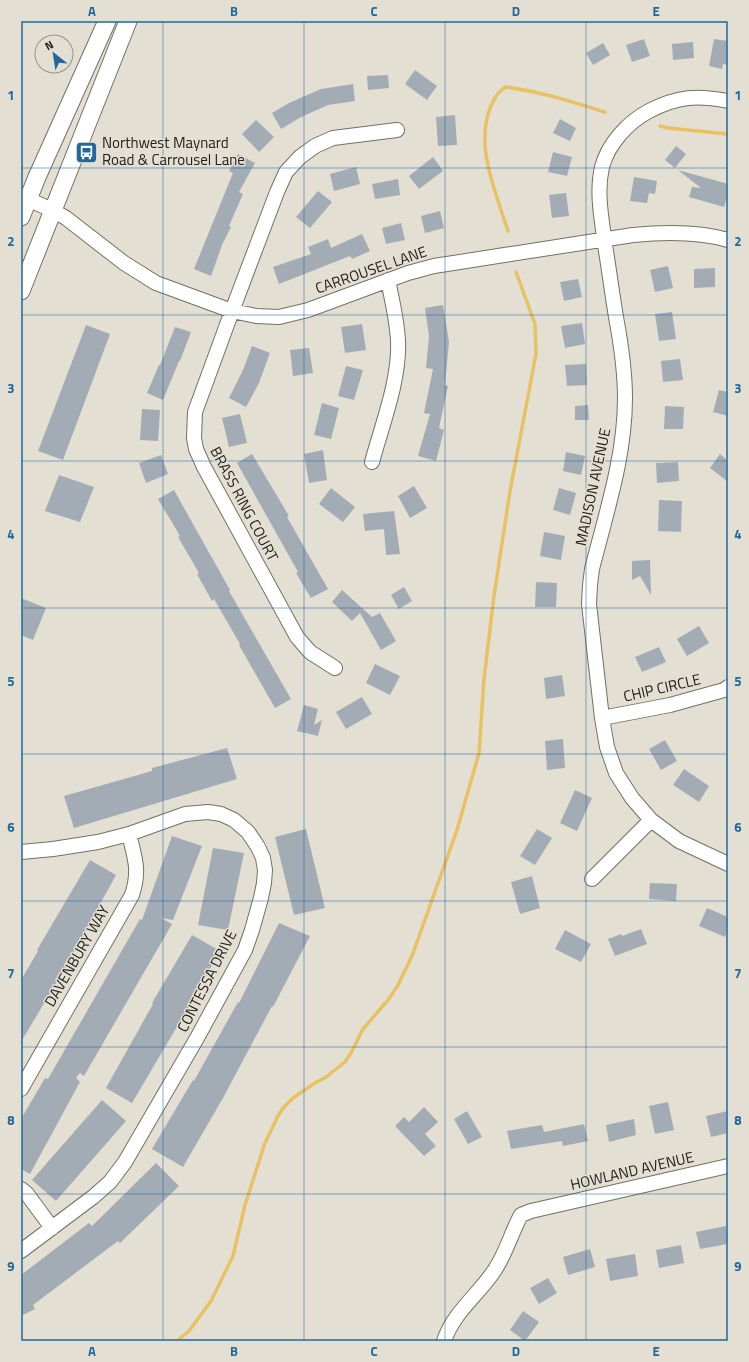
<svg xmlns="http://www.w3.org/2000/svg" width="749" height="1362" viewBox="0 0 749 1362" font-family="'Titillium Web',sans-serif">
  <style>
    .lines { fill: none; stroke-linecap: round; stroke-linejoin: round }
    .stream { stroke: #e8c162; stroke-width: 3.5 }
    .building { fill: #a3acb5 }
    .minor-casing { stroke: #747066; stroke-width: 16 }
    .major-casing { stroke: #747066; stroke-width: 19 }
    .minor { stroke: #fff; stroke-width: 14 }
    .major { stroke: #fff; stroke-width: 17 }
    .grid { fill: none; stroke: #20689c; stroke-width: 1; stroke-opacity: 0.55 }
    .labels { text-anchor: middle; stroke-width: 3; stroke-linejoin: round; paint-order: stroke }
    .poi-label { font-size: 15px; fill: #23211d; stroke: #e4dfd3; text-anchor: start }
    .street-label { font-size: 15px; fill: #23211d; stroke: #e4dfd3 }
    .neatline { fill: none; stroke: #20689c; stroke-width: 1.5 }
    .grid-label { font-size: 13px; text-anchor: middle; font-weight: bold; fill: #20689c }
  </style>
  <rect width="100%" height="100%" fill="#e4dfd3"/>
  <g class="lines">
    <path class="stream" d="M660,126L668,128L728,134
      M508,231C495,190 471,138 495,98C497,93 502,90 505,87C539,91 572,102 605,112
      M177,1341L189,1331L211,1301L233,1256L245,1205L265,1143L278,1116L283,1108L293,1098L315,1083L326,1077L345,1062L351,1053L363,1029L388,1000L397,987L412,956L457,830L479,753L484,679L494,596L510,491L536,354L535,324L516,272"/>
  </g>
  <path class="building" d="M644,39L650,56L632,62L626,45Z
    M714,39L728,41V65L723,64L722,69L709,66Z
    M693,42L694,58L673,60L672,44Z
    M603,43L610,55L593,65L586,53Z
    M415,70L437,86L427,100L405,84Z
    M388,75L389,88L368,90L367,76Z
    M353,84L355,101L328,105L301,117L281,129L272,113L289,103L321,89Z
    M455,115L457,145L438,146L436,117Z
    M560,119L576,128L570,141L553,133Z
    M256,120L274,137L259,152L242,134Z
    M676,146L686,154L675,168L665,160Z
    M553,152L572,157L567,176L548,172Z
    M238,154L255,163L239,192L243,194L229,226L231,227L222,245L211,276L194,269L233,173L229,171Z
    M433,157L443,171L419,189L409,176Z
    M356,167L360,184L334,191L330,174Z
    M678,170L728,184V193L724,207L689,197L692,187L701,188Z
    M634,177L657,181L655,194L649,193L647,203L630,201Z
    M398,179L400,195L375,199L372,184Z
    M318,191L332,202L310,228L296,217Z
    M566,193L569,216L552,218L549,195Z
    M440,211L444,228L425,233L421,216Z
    M401,223L405,240L386,244L382,228Z
    M362,234L370,251L352,259L350,256L279,284L273,267L311,254L308,247L328,239L331,248Z
    M668,266L673,288L655,292L650,270Z
    M715,268V287L694,288V269Z
    M578,279L582,297L564,301L560,282Z
    M443,305L449,342L445,385L448,386L439,428L444,430L436,461L418,456L430,414L424,413L433,369L426,368L429,336L425,308Z
    M672,312L676,339L659,341L655,314Z
    M582,323L585,344L565,348L561,326Z
    M362,324L366,350L345,353L341,327Z
    M86,325L110,334L63,460L38,451Z
    M175,327L191,332L180,361H179L163,400L147,393L159,365H160Z
    M252,346L270,353L259,383L246,407L229,398L243,370Z
    M309,348L313,373L293,376L290,350Z
    M680,359L683,380L663,382L661,361Z
    M586,364L587,385L567,386L565,365Z
    M346,366L363,370L354,400L338,396Z
    M719,390L728,392V416L713,412Z
    M322,403L339,408L331,439L314,435Z
    M588,405L589,420H575V406Z
    M665,406L684,407L683,429H664Z
    M142,409L160,410L158,441L140,440Z
    M240,414L247,443L229,447L222,418Z
    M323,450L327,480L309,483L304,454Z
    M566,452L585,456L581,475L563,471Z
    M252,454L289,516L287,517L328,589L311,598L296,573L298,572L237,463Z
    M720,454L728,461V482L710,468Z
    M161,455L168,474L146,483L139,463Z
    M678,462L679,481L657,483L656,463Z
    M59,475L94,487L80,522L45,511Z
    M414,486L427,508L410,518L398,496Z
    M331,488L355,507L343,522L319,504Z
    M559,488L576,493L570,515L553,510Z
    M174,490L230,590L229,591L291,699L275,708L239,645L240,644L214,599L212,601L197,574L199,573L178,537L180,536L158,499Z
    M659,500L682,501L681,532L658,531Z
    M394,511L400,554L386,555L384,529L365,531L363,514Z
    M544,532L565,536L561,560L540,556Z
    M650,560L651,595L640,576L632,580V561Z
    M536,582L557,583L556,607H535Z
    M404,587L412,601L399,609L391,595Z
    M342,590L372,617L380,613L396,641L381,650L360,613L352,621L332,602Z
    M21,598L46,608L33,640L21,635Z
    M699,626L709,643L687,656L677,639Z
    M659,647L666,662L642,672L635,657Z
    M375,664L400,676L390,695L366,683Z
    M562,675L565,696L546,699L544,678Z
    M362,697L372,714L346,729L336,712Z
    M304,705L318,709L314,725L322,720L318,736L297,731Z
    M563,739L565,768L547,770L545,741Z
    M665,740L677,761L661,770L649,749Z
    M227,748L237,779L74,828L64,796L152,771V768Z
    M684,769L709,786L699,802L673,785Z
    M575,790L592,798L577,831L560,823Z
    M306,829L325,908L294,915L275,837Z
    M537,829L552,838L535,865L520,856Z
    M172,836L202,846L173,920L161,918L172,924L84,1076L80,1073L76,1078L80,1082L30,1174L21,1169V1119L45,1078L48,1079L140,919L142,920Z
    M213,848L244,853L228,930L198,925Z
    M90,860L116,875L65,968L21,1042V980L38,951L37,950Z
    M532,876L540,908L520,914L511,882Z
    M650,883L677,884L676,901L649,899Z
    M707,908L728,917V930L725,937L699,926Z
    M279,923L310,936L273,1007L272,1006L223,1098L183,1167L152,1149L193,1080L194,1081L238,1002L239,1003Z
    M641,929L647,944L615,956L608,939L621,934L622,936Z
    M565,930L591,944L581,962L555,949Z
    M192,935L220,951L181,1020L132,1103L106,1088L153,1004L152,1003Z
    M102,1100L126,1121L56,1201L32,1180Z
    M668,1102L674,1130L655,1134L649,1106Z
    M424,1107L438,1122L425,1134L436,1146L424,1156L395,1126L404,1117L409,1122Z
    M467,1111L482,1137L468,1144L454,1119Z
    M728,1111V1133L711,1137L706,1116Z
    M634,1119L636,1135L609,1142L606,1125Z
    M584,1124L588,1141L563,1146L562,1141L511,1149L507,1131L542,1125L544,1132Z
    M156,1163L179,1186L120,1243L118,1241L33,1305L35,1309L21,1316V1275L89,1223L92,1226Z
    M726,1226L728,1244L700,1249L696,1232Z
    M681,1245L684,1263L659,1268L656,1250Z
    M590,1249L595,1267L568,1275L563,1257Z
    M635,1254L638,1276L610,1281L606,1259Z
    M548,1278L557,1293L539,1304L530,1288Z
    M523,1311L539,1322L525,1341L510,1330Z"/>
  <g class="lines">
    <defs>
      <path id="minor" d="M728,101C697,95 678,96 649,111C628,122 608,144 602,167C596,193 602,220 605,245C609,269 612,293 616,317C621,344 625,370 625,398C625,457 606,513 592,569L590,585L589,604L602,718L607,747L616,773L632,798L651,820L679,841L728,864
        M21,196L52,210L66,218L124,263L156,283L232,311L256,316L279,317L308,310L408,273L434,266L633,235C664,232 697,231 728,240
        M372,462C382,425 400,379 398,341C397,320 392,300 388,280
        M335,668L310,652L297,637L204,467L196,449L194,438L195,412L232,311L277,192L286,172L300,157L315,146L333,138L397,130
        M602,718L670,705L724,690L728,687
        M21,852L53,849L98,842L129,834L185,814L208,812L221,814L234,820L248,832L258,847L263,858L265,870L264,883L261,898L252,930L245,950L197,1038L125,1162L110,1182L93,1197L21,1251
        M592,879L651,820
        M21,1089L132,895C140,871 135,858 129,834
        M21,1189L27,1194L52,1228
        M444,1341C453,1313 478,1295 494,1271C506,1254 511,1233 521,1215L531,1211L728,1166"/>
      <path id="major" d="M21,217L37,177L107,21
        M21,291L128,21"/>
    </defs>
    <use href="#minor" class="minor-casing"/>
    <use href="#major" class="major-casing"/>
    <use href="#minor" class="minor"/>
    <use href="#major" class="major"/>
  </g>
  <path class="grid" d="M163,21V1341M304,21V1341M445,21V1341M586,21V1341M21,168H728M21,315H728M21,461H728M21,608H728M21,754H728M21,901H728M21,1047H728M21,1194H728"/>
  <defs>
    <symbol id="bus-square" viewBox="-11 -11 22 22"><rect x="-9" y="-9" width="18" height="18" rx="4" fill="#20689c" stroke="#e4dfd3"/><path d="M-5-6H5V4H4V6H2V4H-2V6H-4V4H-5ZM-3.5-4V0h7V-4ZM-3.5 1.2v1.5H-2V1.2ZM2 1.2v1.5H3.5V1.2Z" fill="#fff"/></symbol>
  </defs>
  <g fill-rule="evenodd">
    <use href="#bus-square" x="74" y="140" width="25" height="25"/>
  </g>
  <g class="labels">
    <g class="poi-label">
      <text x="102" y="148">Northwest Maynard<tspan x="102" dy="17">Road &amp; Carrousel Lane</tspan></text>
    </g>
    <g class="street-label">
      <text transform="translate(371 270) rotate(-19)" y="5">CARROUSEL LANE</text>
      <text transform="translate(593 487) rotate(-78)" y="5">MADISON AVENUE</text>
      <text transform="translate(244 504) rotate(62)" y="5">BRASS RING COURT</text>
      <text transform="translate(662 688) rotate(-13)" y="5">CHIP CIRCLE</text>
      <text transform="translate(77 956) rotate(-60)" y="5">DAVENBURY WAY</text>
      <text transform="translate(207 981) rotate(-63)" y="5">CONTESSA DRIVE</text>
      <text transform="translate(632 1171) rotate(-13)" y="5">HOWLAND AVENUE</text>
    </g>
  </g>
  <rect width="749" height="1362" fill="none" stroke="#e4dfd3" stroke-width="44"/>
  <g transform="translate(54 54) rotate(330)"><circle r="19" fill="#e4dfd3" stroke="#97938a"/>
  <path d="M0-3L7 15L0 10L-7 15Z" fill="#20689c"/>
  <text y="-6" font-size="11" font-weight="bold" text-anchor="middle" fill="#23211d">N</text>
  </g>
  <rect x="22" y="22" width="705" height="1318" class="neatline"/>
  <g class="grid-label">
    <text x="92" y="16">A</text>
    <text x="234" y="16">B</text>
    <text x="374" y="16">C</text>
    <text x="516" y="16">D</text>
    <text x="656" y="16">E</text>
    <text x="11" y="100">1</text>
    <text x="738" y="100">1</text>
    <text x="11" y="246">2</text>
    <text x="738" y="246">2</text>
    <text x="11" y="393">3</text>
    <text x="738" y="393">3</text>
    <text x="11" y="539">4</text>
    <text x="738" y="539">4</text>
    <text x="11" y="686">5</text>
    <text x="738" y="686">5</text>
    <text x="11" y="832">6</text>
    <text x="738" y="832">6</text>
    <text x="11" y="978">7</text>
    <text x="738" y="978">7</text>
    <text x="11" y="1125">8</text>
    <text x="738" y="1125">8</text>
    <text x="11" y="1271">9</text>
    <text x="738" y="1271">9</text>
    <text x="92" y="1356">A</text>
    <text x="234" y="1356">B</text>
    <text x="374" y="1356">C</text>
    <text x="516" y="1356">D</text>
    <text x="656" y="1356">E</text>
  </g>
</svg>
